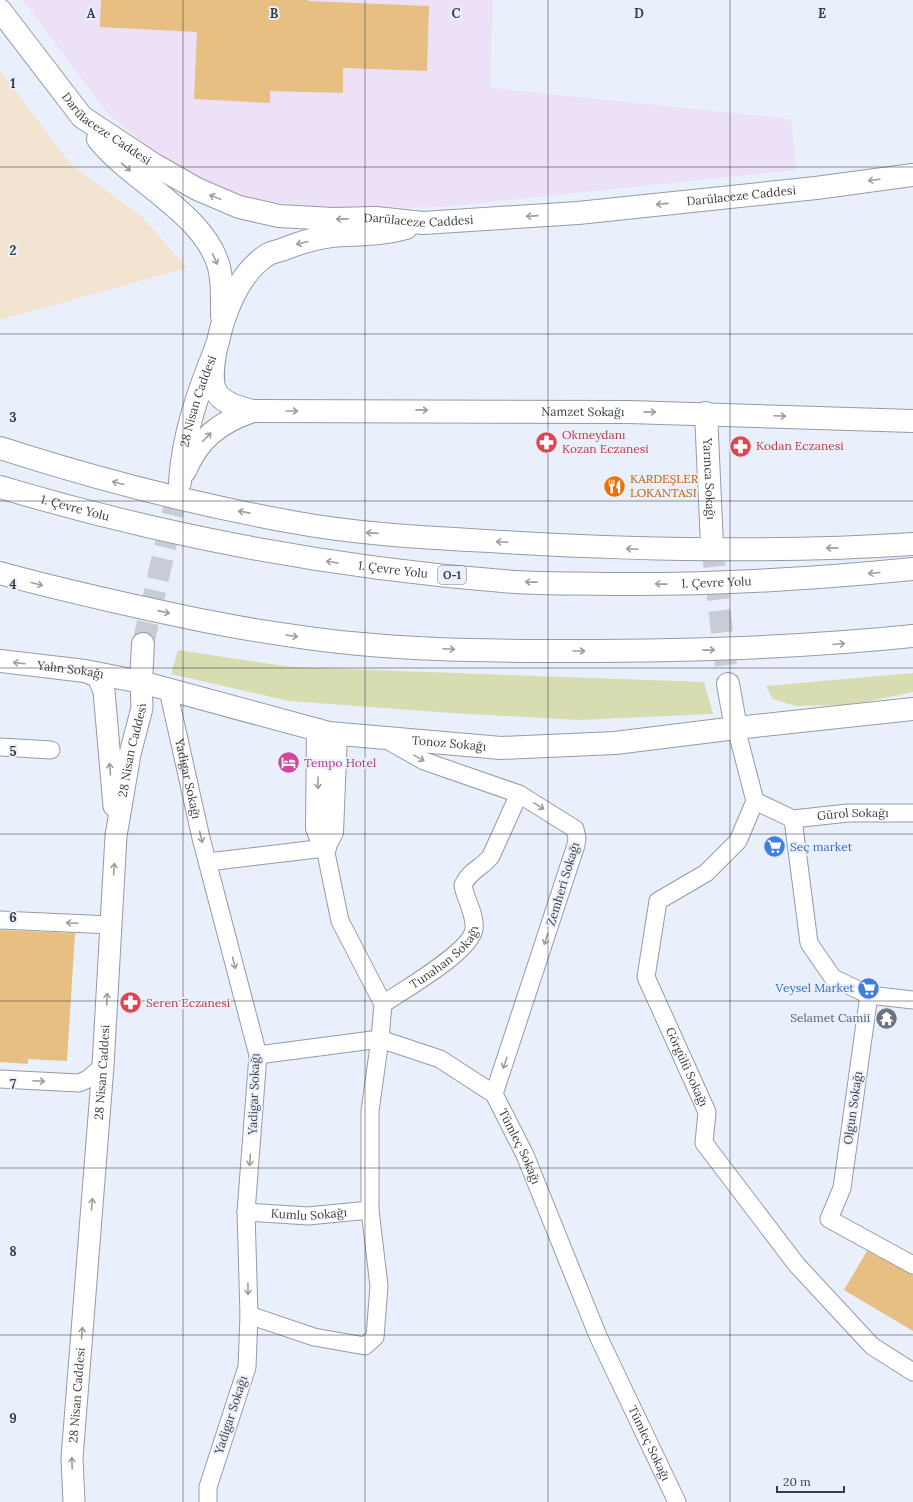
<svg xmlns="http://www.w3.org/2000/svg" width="913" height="1502" viewBox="0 0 913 1502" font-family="Lora,serif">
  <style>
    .industrial { fill: #f2e4d0 }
    .medical { fill: #ece1f6 }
    .green { fill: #d7ddb1 }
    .building { fill: #e7bf83 }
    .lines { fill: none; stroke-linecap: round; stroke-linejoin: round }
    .secondary-tunnel { stroke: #c7ccd6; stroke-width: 22; stroke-dasharray: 22 11; stroke-linecap: butt }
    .minor-casing { stroke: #959ba5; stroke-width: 19 }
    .tertiary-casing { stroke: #959ba5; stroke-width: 23 }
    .secondary-casing { stroke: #959ba5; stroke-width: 24 }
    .trunk-casing { stroke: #959ba5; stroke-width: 24 }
    .minor { stroke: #fff; stroke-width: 17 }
    .tertiary { stroke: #fff; stroke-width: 21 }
    .secondary { stroke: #fff; stroke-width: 22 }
    .trunk { stroke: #fff; stroke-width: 22 }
    .oneway { stroke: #9d9ea0 }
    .grid { fill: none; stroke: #3b3d41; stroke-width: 1; stroke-opacity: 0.55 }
    .labels { text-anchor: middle; stroke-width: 4; stroke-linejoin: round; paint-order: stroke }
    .shield { fill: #eaf0fb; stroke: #707379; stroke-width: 1 }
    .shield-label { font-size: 11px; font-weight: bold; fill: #3b3d41 }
    .street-label { font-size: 12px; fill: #3b3d41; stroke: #eaf0fb }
    .health-label { font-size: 12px; fill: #be3a42; stroke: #eaf0fb; text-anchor: start }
    .food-label { font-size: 12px; fill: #c56008; stroke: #eaf0fb; text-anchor: start }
    .hotel-label { font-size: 12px; fill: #b23c85; stroke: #eaf0fb; text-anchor: start }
    .shop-label { font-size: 12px; fill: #366cbe; stroke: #eaf0fb; text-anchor: start }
    .worship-label { font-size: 12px; fill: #5b616d; stroke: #eaf0fb; text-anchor: end }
    .grid-label { font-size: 13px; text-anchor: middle; font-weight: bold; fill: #3b3d41; stroke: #eaf0fb; stroke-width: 4; stroke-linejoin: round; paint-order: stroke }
  </style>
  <rect width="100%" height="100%" fill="#eaf0fb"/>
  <path class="industrial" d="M0,70L71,165L141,216L187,268L0,320Z"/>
  <path class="medical" d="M23,0H493L490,88L791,119L796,170L441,207L327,208L248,199L163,159L109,115Z"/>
  <path class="green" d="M178,650L291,667L704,682L713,714L579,720L452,713L289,701L171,674Z
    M913,673V692L851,705L796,706L773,699L766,686Z"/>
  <path class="building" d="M101,0H308V1L429,6L427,71L343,68V93L270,91V103L194,99L197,32L100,27Z
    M0,930L75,933L67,1061L28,1059V1064L0,1062Z
    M867,1251L913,1275V1331L844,1290Z"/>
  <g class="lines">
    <path class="secondary-tunnel" d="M712,545L728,684
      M143,644L180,482"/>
    <defs>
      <g id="minor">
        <path id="s1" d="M168,690L201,838L258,1055L246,1212L249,1315L247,1367L208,1487V1502"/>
        <path d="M736,728L755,801L793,819L809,943L833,978L869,995L913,1000"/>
        <path d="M387,740L424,761L519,794L575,829L577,838L576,845L494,1094"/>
        <path d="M0,747L51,750"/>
        <path id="s2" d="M755,801L738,841L706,873L658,901L646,977L707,1112L704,1143L796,1264L872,1346L913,1372"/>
        <path id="s3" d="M793,819L848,813H913"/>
        <path id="s4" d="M208,862L325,848L340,921L383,1004L380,1039L440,1059L494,1094L525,1155L598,1336L677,1502"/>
        <path d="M0,920L111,925"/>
        <path d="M869,995L842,1188L829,1219L913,1265"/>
        <path id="s5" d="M383,1004C403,990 471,952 474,929C476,915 465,899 463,885C469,871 483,867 491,856L519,794"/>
        <path d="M0,1079L79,1083L88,1079L103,1066"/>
        <path id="s6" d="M246,1212L308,1216L370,1210"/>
        <path d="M249,1315L314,1337L365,1346L375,1337L379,1286L370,1210V1111L380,1039L258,1055"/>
      </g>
      <g id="tertiary">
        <path d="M85,671L98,677L104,691L114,806"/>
        <path id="s7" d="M74,1502L72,1458L103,1066L116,836L130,754L142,708L141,682"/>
      </g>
      <g id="secondary">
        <path id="s8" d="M0,10L82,117L153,164L197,189L239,207L279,216L333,219L376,218L423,223L578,213L816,188L913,175"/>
        <path d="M98,139C131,181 205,214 219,267C223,283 222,300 222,316"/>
        <path id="s9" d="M216,347C209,389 210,401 253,411L629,412L913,421"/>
        <path id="s10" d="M706,413L712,545"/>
        <path d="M185,471C199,438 220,422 253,411"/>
        <path id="s11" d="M180,482C183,435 198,392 216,348C219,340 220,331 223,322C231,297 244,270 267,255C272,252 279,251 284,249C299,243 316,238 331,236C357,234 381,235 406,228"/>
        <path id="s12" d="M0,661L85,671L141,682L329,733L501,748L615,743L736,728L913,709"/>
        <path d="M141,682L143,644"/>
        <path d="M728,684L736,728"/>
        <path d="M318,730L317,828L325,848"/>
        <path d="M328,840L332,832L336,734"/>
      </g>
      <g id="trunk">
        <path d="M0,448C96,479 193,504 292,522C362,535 434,538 505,542C641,550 777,553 913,544"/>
        <path id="s13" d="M0,487C167,537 340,569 515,582C547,584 580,583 612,584C713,585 813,579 913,569"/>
        <path d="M0,573C39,584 78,593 117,602C175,615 234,628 294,636C385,650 479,651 571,651C686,651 799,648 913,636"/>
      </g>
    </defs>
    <use href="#minor" class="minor-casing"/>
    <use href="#tertiary" class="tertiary-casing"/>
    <use href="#secondary" class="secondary-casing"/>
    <use href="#trunk" class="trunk-casing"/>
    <use href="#minor" class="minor"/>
    <use href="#tertiary" class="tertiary"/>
    <use href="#secondary" class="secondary"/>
    <use href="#trunk" class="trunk"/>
  </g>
  <defs><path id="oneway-shaft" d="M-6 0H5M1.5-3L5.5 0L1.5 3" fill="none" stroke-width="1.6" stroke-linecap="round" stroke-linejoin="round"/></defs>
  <g class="oneway">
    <use href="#oneway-shaft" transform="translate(126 167) rotate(41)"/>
    <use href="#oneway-shaft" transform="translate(874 180) rotate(173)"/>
    <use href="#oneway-shaft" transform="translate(215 197) rotate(-158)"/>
    <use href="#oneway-shaft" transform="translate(662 204) rotate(174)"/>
    <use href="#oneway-shaft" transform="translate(532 216) rotate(176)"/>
    <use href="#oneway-shaft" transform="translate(342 219) rotate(179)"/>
    <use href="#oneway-shaft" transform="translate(302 243) rotate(166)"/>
    <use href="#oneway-shaft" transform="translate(215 259) rotate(66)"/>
    <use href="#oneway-shaft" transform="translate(422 410) rotate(1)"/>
    <use href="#oneway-shaft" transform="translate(292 411)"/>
    <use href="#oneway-shaft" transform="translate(650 412) rotate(1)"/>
    <use href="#oneway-shaft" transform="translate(780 416) rotate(2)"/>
    <use href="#oneway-shaft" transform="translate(207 437) rotate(-46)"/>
    <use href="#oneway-shaft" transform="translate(118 483) rotate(-165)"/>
    <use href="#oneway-shaft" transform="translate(244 512) rotate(-169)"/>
    <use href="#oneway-shaft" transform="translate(372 533) rotate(-176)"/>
    <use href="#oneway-shaft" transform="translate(502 542) rotate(-177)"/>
    <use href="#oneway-shaft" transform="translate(832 548) rotate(179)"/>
    <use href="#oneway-shaft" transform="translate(632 549) rotate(-177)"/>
    <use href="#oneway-shaft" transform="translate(332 562) rotate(-171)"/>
    <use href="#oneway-shaft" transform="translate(874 573) rotate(175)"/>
    <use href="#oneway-shaft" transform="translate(531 582) rotate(-179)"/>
    <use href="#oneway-shaft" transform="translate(37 584) rotate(15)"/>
    <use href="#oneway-shaft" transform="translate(661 584) rotate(-179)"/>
    <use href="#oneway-shaft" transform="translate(164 612) rotate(13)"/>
    <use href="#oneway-shaft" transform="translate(292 636) rotate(9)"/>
    <use href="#oneway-shaft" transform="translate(839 644) rotate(-5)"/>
    <use href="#oneway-shaft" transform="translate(449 649) rotate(3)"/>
    <use href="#oneway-shaft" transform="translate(709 650) rotate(-1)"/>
    <use href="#oneway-shaft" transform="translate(579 651)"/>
    <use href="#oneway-shaft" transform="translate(19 663) rotate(-173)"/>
    <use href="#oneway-shaft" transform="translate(419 758) rotate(29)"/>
    <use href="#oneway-shaft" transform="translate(110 769) rotate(-95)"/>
    <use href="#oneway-shaft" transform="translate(318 783) rotate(90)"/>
    <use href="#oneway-shaft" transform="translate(539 806) rotate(32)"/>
    <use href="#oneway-shaft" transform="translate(201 837) rotate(76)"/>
    <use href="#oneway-shaft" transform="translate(114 869) rotate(-86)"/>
    <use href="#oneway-shaft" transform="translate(72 923) rotate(-177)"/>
    <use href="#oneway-shaft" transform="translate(546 939) rotate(108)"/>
    <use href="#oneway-shaft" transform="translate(234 963) rotate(76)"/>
    <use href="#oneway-shaft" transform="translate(107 999) rotate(-87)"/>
    <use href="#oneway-shaft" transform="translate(505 1063) rotate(109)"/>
    <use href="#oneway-shaft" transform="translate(39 1081) rotate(3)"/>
    <use href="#oneway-shaft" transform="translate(250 1160) rotate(94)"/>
    <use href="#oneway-shaft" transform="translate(92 1204) rotate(-85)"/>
    <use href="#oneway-shaft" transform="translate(248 1289) rotate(89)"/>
    <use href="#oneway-shaft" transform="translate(82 1333) rotate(-85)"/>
    <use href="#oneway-shaft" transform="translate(72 1463) rotate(-92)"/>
  </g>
  <path class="grid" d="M183,0V1502M365,0V1502M548,0V1502M730,0V1502M0,167H913M0,334H913M0,501H913M0,668H913M0,834H913M0,1001H913M0,1168H913M0,1335H913"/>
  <defs>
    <symbol id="pharmacy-disc" viewBox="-11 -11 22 22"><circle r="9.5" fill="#e0444e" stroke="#eaf0fb"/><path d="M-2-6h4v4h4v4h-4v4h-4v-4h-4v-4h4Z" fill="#fff"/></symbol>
    <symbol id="restaurant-disc" viewBox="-11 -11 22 22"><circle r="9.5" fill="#e8710a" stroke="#eaf0fb"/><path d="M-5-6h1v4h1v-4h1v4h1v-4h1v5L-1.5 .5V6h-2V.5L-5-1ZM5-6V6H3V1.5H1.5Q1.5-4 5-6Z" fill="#fff"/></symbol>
    <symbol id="hotel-disc" viewBox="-11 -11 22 22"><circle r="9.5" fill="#d1479c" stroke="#eaf0fb"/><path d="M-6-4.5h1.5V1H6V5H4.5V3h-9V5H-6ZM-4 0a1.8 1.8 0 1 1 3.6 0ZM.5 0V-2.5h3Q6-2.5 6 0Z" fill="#fff"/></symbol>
    <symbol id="supermarket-disc" viewBox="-11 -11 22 22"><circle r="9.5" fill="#3f7fe0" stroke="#eaf0fb"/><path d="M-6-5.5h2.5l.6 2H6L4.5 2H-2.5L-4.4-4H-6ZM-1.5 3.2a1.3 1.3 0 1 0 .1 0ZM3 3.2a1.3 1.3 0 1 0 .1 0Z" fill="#fff"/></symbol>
    <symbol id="temple-disc" viewBox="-11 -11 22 22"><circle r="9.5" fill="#6b7280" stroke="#eaf0fb"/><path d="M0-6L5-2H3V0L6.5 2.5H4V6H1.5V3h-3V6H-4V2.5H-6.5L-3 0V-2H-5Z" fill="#fff"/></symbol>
  </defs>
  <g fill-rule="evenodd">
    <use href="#pharmacy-disc" x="534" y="430" width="25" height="25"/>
    <use href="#pharmacy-disc" x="728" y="434" width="25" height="25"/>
    <use href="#restaurant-disc" x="602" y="474" width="25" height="25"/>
    <use href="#hotel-disc" x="276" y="750" width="25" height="25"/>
    <use href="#supermarket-disc" x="762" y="834" width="25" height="25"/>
    <use href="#supermarket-disc" x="856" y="976" width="25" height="25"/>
    <use href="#pharmacy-disc" x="118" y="990" width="25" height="25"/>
    <use href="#temple-disc" x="874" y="1006" width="25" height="25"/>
  </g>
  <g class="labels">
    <rect class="shield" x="438" y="566" width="28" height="18" rx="3"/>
    <g class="shield-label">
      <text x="452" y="579">O-1</text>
    </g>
    <g class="street-label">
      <text dy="4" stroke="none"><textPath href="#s8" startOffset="161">Darülaceze Caddesi</textPath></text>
      <text dy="4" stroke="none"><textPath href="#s8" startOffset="821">Darülaceze Caddesi</textPath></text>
      <text dy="4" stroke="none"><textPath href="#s8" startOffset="497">Darülaceze Caddesi</textPath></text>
      <text dy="4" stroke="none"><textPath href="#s11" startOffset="83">28 Nisan Caddesi</textPath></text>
      <text dy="4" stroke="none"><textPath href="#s9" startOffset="418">Namzet Sokağı</textPath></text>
      <text dy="4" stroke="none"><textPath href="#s10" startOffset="66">Yarınca Sokağı</textPath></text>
      <text dy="4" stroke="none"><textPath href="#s13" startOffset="78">1. Çevre Yolu</textPath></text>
      <text dy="4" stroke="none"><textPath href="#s13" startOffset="402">1. Çevre Yolu</textPath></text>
      <text dy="4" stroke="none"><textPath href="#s13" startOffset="726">1. Çevre Yolu</textPath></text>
      <text dy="4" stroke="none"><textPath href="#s12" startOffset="71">Yalın Sokağı</textPath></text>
      <text dy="4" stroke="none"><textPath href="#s12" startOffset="458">Tonoz Sokağı</textPath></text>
      <text dy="4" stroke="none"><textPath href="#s7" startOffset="755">28 Nisan Caddesi</textPath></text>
      <text dy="4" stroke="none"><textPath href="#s1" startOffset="91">Yadigar Sokağı</textPath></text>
      <text dy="4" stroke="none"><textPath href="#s3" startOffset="60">Gürol Sokağı</textPath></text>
      <text transform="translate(563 884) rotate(-73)" y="4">Zemheri Sokağı</text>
      <text dy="4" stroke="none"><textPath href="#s5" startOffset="78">Tunahan Sokağı</textPath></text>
      <text dy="4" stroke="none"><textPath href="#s2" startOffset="320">Görgülü Sokağı</textPath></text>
      <text dy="4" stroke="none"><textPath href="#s7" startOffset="431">28 Nisan Caddesi</textPath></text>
      <text transform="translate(254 1094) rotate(-88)" y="4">Yadigar Sokağı</text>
      <text transform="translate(853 1108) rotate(-82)" y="4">Olgun Sokağı</text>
      <text dy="4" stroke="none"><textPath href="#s4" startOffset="507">Tümleç Sokağı</textPath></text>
      <text dy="4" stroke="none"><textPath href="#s6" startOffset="63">Kumlu Sokağı</textPath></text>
      <text dy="4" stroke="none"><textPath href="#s7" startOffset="107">28 Nisan Caddesi</textPath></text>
      <text transform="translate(231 1415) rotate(-72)" y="4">Yadigar Sokağı</text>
      <text dy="4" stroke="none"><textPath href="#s4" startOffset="831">Tümleç Sokağı</textPath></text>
    </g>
    <g class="health-label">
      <text x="562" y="439">Okmeydanı<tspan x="562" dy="14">Kozan Eczanesi</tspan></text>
      <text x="756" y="450">Kodan Eczanesi</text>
      <text x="146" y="1007">Seren Eczanesi</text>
    </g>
    <g class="food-label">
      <text x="630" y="483">KARDEŞLER<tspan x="630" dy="14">LOKANTASI</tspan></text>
    </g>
    <g class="hotel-label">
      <text x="304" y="767">Tempo Hotel</text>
    </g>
    <g class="shop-label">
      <text x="790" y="851">Seç market</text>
      <text x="854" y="992" text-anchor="end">Veysel Market</text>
    </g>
    <g class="worship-label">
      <text x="870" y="1022">Selamet Camii</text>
    </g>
  </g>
  <g class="grid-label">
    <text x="91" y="18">A</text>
    <text x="274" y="18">B</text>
    <text x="456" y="18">C</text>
    <text x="639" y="18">D</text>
    <text x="822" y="18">E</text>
    <text x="13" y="88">1</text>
    <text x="13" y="255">2</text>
    <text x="13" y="422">3</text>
    <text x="13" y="589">4</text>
    <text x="13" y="756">5</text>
    <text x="13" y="922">6</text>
    <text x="13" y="1089">7</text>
    <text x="13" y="1256">8</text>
    <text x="13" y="1423">9</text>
  </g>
  <path d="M777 1486v6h67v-6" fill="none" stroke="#3b3d41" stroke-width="2"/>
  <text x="783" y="1486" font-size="12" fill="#3b3d41" stroke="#eaf0fb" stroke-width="3" paint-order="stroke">20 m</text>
</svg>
